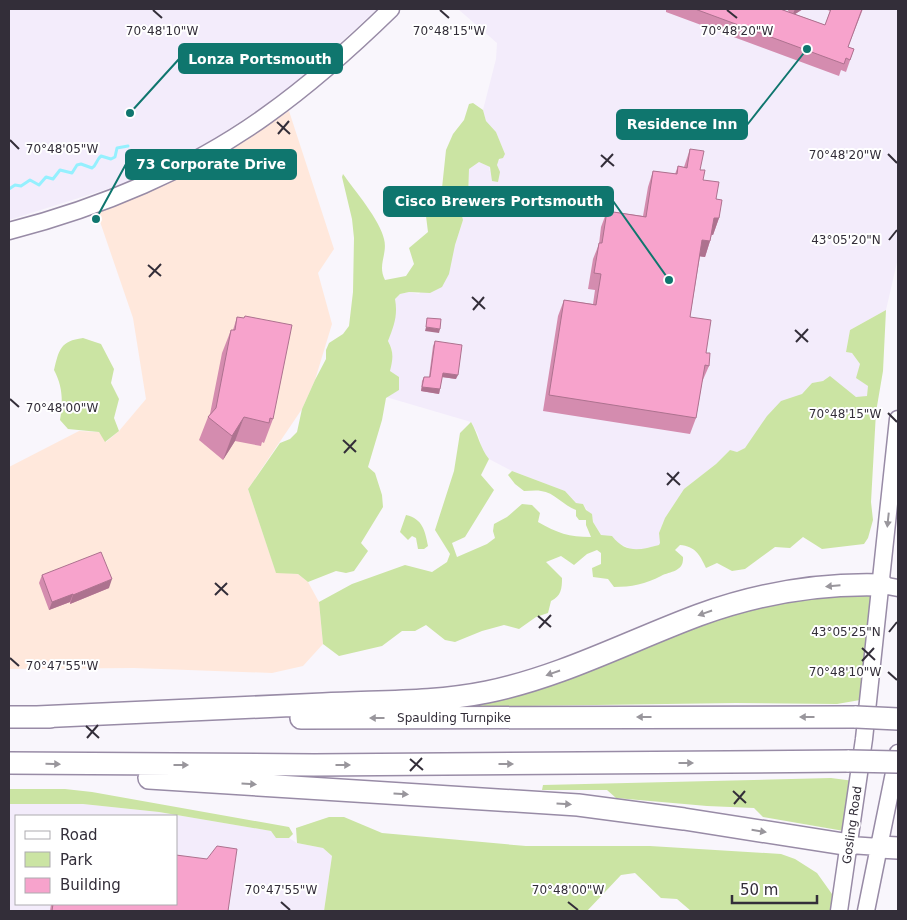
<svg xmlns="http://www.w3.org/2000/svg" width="907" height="920" viewBox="0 0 907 920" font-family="'DejaVu Sans',sans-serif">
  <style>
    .built { fill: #f3ecfb; fill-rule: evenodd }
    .medical { fill: #ffe8dc }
    .green { fill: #cbe4a3 }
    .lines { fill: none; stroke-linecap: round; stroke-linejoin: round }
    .stream { stroke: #95f0fe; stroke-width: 3 }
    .secondary-casing { stroke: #988ba6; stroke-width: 19 }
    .highway-casing { stroke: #988ba6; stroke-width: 24 }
    .secondary { stroke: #fff; stroke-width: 16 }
    .highway { stroke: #fff; stroke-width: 21 }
    .highway-bridge-casing { stroke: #988ba6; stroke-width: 24; stroke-linecap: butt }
    .highway-bridge { stroke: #fff; stroke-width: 21 }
    .wall { fill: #d48caf }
    .shaded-wall { fill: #ad728f }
    .building { fill: #f7a3cc; stroke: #ad728f }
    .oneway { fill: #99969c }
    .ticks { fill: none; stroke: #332e39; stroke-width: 2 }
    .labels { text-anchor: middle; stroke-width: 4; stroke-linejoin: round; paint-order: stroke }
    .street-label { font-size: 12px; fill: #332e39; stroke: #fff }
    .ticks-label { font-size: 12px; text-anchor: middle; fill: #332e39; stroke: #fff; stroke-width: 4; stroke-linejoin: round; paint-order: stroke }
    .leader { fill: none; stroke: #0f766e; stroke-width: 2 }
    .callout-dot { fill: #0f766e; stroke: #fff; stroke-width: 2 }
    .callout { fill: #0f766e; stroke: #0f766e; stroke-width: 2 }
    .callout-label { font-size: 14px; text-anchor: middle; font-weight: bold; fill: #fff }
  </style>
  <rect width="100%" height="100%" fill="#f9f6fc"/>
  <path class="built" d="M9,9H377L293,86L211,141L123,184L9,220Z
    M458,9H898V258L886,310L850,330L846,352L852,353L860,364L869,386L868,397H856L830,377L823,381L812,383L802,394L797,397L745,448L737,452L730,450L716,464L684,489L665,518L659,533L661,543L659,545L635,551L601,535L593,522V519L583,504L576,503L565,491L512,471L489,459L482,449L478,434L471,422L386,397L399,390L390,371L392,349L388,341L395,299L400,294L409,292L419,294L455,245L463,220L461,212L468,199L469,169L479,162L490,167L489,171L505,154L496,132L486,121L483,110L496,59L497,43Z
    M9,804H83L159,812L271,831L277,838H289L297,843L323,848L332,856L324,911H9ZM16,816H176V904H16Z"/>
  <path class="medical" d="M289,111L334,249L318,273L332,324L315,380L302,409L248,489L276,572L298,574L308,582L319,602L323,644L303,666L272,673L134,668L9,669V467L79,431L99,432L106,442L119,431L146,399L133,318L96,210L245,139Z"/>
  <path class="green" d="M473,103L483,110L486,121L496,132L505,154L503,158L499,159L497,165L500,172L498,182L492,181L490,167L479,162L469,169L468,199L461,212L463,220L455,245L449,274L442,287L430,293L409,292L400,294L395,299C398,315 394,326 388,341C394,352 393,359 390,371L399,377V390L386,398L382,420L368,467L375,473L382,495L383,507L361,543L368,551L354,571L346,573L336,571L308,582L298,574L276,573L248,489L280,443L290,439L297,432L302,409L315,380L326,359V350L329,343L343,334L349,326L353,292L354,238L352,219L342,177L343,174C355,191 380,220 384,239C388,254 377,265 385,280L406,276L414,264L409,248L428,232L426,216L442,188L446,150L453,134L464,120L469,104Z
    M886,310L883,371L876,412L871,502L873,520L868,538L864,544L822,549L803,537L790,548L775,547L745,569L732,571L717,563L706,568C700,555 695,546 680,545L675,550L683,557C684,572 671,571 661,576C646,584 631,587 614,587L608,579L593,577L592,568L601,564V553L597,550L587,554L574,565L561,556L546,562L562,578C562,589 561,596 551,601L548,613L536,617L519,629L504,625L482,631L455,642L445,640L426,625L415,631H402L382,646L339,656L323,644L319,602L352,584L405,565L432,572L447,562L450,554L435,530L454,471L460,433L471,422C478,434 480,448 489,459L481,475L494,490L465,537L452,543L457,557L487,544L495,538L493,531L494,524L507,517L522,504L532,505L540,513L538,522C557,533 569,537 591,537L586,525V520H579L576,516V510C564,506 554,492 541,491C536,490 530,491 524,491L515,484L508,475L512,471L565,491L576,503L583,504L586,510L592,514L593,522L601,535L612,536C626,554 640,550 659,545L660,543L659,533L665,518L684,489L716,464L730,450L737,452L745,448L767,416L781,401L802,394L812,383L823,381L830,376L856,397L867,396L868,386L856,378L860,364L852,353L846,352L850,330Z
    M83,338L101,344L114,369L111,383L119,399L114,418L119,431L105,442L99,432L68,429L60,420C63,402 63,387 54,370C59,350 60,341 83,338Z
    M406,515C423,519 425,531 428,546L424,549H418L416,538L412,536L408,540L400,532Z
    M869,595L873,599L860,700L837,704L736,703L446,707L721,614L808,596Z
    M831,778L854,781L844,831L763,817L754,808L707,806L616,798L607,790H542L543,785Z
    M9,789H65L92,792L289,827L293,834L289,838H276L271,831L159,812L83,804H9Z
    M329,817H344L382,833L526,846H650L781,854L795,859L817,873L832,894L831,911H691L677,899L661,898L635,873L621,875L587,911H324L332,856L323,848L297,843L296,828Z"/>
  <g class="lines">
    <path class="stream" d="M9,189L15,185L21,186L30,180L39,185L46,177L53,179L60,170L72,173L77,165L81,164L92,168C97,165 96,160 101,156L111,159L115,157L117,148L128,146"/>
    <defs>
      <path id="secondary" d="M9,231C99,208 191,170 267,115C312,83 352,47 391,9
        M882,585L898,588
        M850,845L879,847
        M839,911L864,739L898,419
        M866,911L898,753"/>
      <path id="highway" d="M9,717H50
        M37,717C133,713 228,708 323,704C378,701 433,703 487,692C561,677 629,641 699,615C757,594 820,583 882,585
        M301,718L856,717
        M9,763L314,765L849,761
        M149,778L578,805L684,819L850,845
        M879,847L898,848"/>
    </defs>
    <use href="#secondary" class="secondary-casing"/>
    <use href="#highway" class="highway-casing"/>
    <use href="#secondary" class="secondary"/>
    <use href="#highway" class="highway"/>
    <defs>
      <path id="highway-bridge" d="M856,717L898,719
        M849,761L898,762"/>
    </defs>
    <use href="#highway-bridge" class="highway-bridge-casing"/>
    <use href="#highway-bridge" class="highway-bridge"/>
  </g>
  <path class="wall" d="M666,9H780L789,12L787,9H803L795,14L825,25L830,11L825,9H863L848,47L854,49L846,72L841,70L839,76L666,12Z
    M690,149L700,170L703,180L716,199L719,218L713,235L712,234L710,241L705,257L700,256L690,317L706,353L709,366L702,382L696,418L690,434L543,411L558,316L564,300L593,304L595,290L588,289L593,259L599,244L601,227L607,211L643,216L648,187L653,171L675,174L678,166L684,167Z
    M237,317L273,419L264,443L262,442L261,446L235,441L223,460L199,440L208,417L210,414L222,353L231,330H233Z
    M435,341L456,379L442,377L439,394L421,391L422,381L424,377H429L433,346Z
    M42,575L109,588L70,604V602L49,610L39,583Z
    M51,904H176L228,911H50Z"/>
  <path class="shaded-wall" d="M795,9H803L792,16Z
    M714,218H719L713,235L708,234Z
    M702,240L710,241L705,257L696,256Z
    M426,327L440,329L439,333L425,331Z
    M443,373L458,375L456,379L442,377Z
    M422,387L440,389L439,394L421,391Z
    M244,417L235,441L223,460L232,436Z
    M112,579L109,588L70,604L73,595Z
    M73,594L70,602L49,610L52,602Z"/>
  <path class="building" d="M695,9H780L825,25L831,9H862L848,47L854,49L850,60L846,58L844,64Z
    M690,149L704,151L700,170H705L703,180L719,182L716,199L722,200L719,218H714L710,241L702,240L690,317L711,320L706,353H710L709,366L705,365L696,418L549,395L564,300L596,305L601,274L594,273L599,243H602L607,211L646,217L653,171L677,174L678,166L687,168Z
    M245,316L292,325L273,419L270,418L269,423L244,417L232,436L208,417L216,408L231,330H235L237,317L244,318Z
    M427,318L441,319L440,329L426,327Z
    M435,341L462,345L458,375L443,373L440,389L422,387L424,377H430Z
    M101,552L112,579L73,595V594L52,602L42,575Z
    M217,846L237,849L228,911H52L53,904H176V855L207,859Z"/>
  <defs><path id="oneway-solid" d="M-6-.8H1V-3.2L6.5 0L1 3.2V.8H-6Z" transform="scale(1.25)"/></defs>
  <g class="oneway">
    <use href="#oneway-solid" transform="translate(888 520) rotate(96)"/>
    <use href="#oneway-solid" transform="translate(833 586) rotate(175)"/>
    <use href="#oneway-solid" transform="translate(705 613) rotate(161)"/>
    <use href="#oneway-solid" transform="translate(553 673) rotate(161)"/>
    <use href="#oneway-solid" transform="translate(644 717) rotate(180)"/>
    <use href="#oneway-solid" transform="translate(807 717) rotate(180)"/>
    <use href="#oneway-solid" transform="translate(377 718) rotate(180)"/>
    <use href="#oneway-solid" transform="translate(686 763)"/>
    <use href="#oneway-solid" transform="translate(53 764) rotate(1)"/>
    <use href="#oneway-solid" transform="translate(506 764)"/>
    <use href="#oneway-solid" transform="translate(181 765)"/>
    <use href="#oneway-solid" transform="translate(343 765)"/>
    <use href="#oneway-solid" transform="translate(249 784) rotate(4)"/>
    <use href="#oneway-solid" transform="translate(401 794) rotate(4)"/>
    <use href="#oneway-solid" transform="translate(564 804) rotate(4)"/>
    <use href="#oneway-solid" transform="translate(759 831) rotate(9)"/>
  </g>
  <path class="ticks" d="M153,10L162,18M440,10L449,18M727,10L737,18M277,122L290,134M278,134L289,121M10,140L19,149M888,154L897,163M601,155L614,166M601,167L613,154M889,240L897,230M148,265L161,276M149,277L161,264M472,297L485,309M473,310L484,297M795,330L808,342M796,342L808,329M10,399L19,407M888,413L897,422M343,440L356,452M344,453L356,440M667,473L680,485M667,485L679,472M215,583L228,595M215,595L227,583M538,616L551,627M539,628L551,615M889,632L897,622M862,648L875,660M10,658L19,666M862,661L874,648M888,672L897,680M86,726L99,738M87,738L98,725M410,759L423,770M410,771L422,758M733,791L746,803M734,804L745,791M281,902L290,910M568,902L578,910"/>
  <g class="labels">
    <g class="street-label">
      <text x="454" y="722">Spaulding Turnpike</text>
      <text transform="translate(852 825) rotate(-82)" y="4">Gosling Road</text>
    </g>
  </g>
  <g class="ticks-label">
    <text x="162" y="35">70°48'10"W</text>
    <text x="449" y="35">70°48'15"W</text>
    <text x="737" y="35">70°48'20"W</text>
    <text x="62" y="153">70°48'05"W</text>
    <text x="845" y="159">70°48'20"W</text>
    <text x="846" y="244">43°05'20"N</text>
    <text x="62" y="412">70°48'00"W</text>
    <text x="845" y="418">70°48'15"W</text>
    <text x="846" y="636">43°05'25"N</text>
    <text x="62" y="670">70°47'55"W</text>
    <text x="845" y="676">70°48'10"W</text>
    <text x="281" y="894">70°47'55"W</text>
    <text x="568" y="894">70°48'00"W</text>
  </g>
  <path class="leader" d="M130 113L179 59M807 49L747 125M96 219L126 164M669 280L613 201"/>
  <g class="callout-dot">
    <circle cx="130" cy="113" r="5"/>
    <circle cx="807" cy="49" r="5"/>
    <circle cx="96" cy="219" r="5"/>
    <circle cx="669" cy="280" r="5"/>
  </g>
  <g class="callout">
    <rect x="179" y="44" width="163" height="29" rx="5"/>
    <rect x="617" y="110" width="130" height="29" rx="5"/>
    <rect x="126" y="150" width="170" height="29" rx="5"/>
    <rect x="384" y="187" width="229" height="29" rx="5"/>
  </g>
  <g class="callout-label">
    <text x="260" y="64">Lonza Portsmouth</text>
    <text x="682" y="129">Residence Inn</text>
    <text x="211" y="169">73 Corporate Drive</text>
    <text x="499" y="206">Cisco Brewers Portsmouth</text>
  </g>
  <rect width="907" height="920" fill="none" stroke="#332e39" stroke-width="20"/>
  <rect x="15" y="815" width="162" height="90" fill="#ffffff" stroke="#adabb0"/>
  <rect x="25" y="831" width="25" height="8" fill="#ffffff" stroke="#adabb0"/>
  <text x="60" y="840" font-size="15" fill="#332e39">Road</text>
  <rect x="25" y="852" width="25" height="15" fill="#cbe4a3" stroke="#adabb0"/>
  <text x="60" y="865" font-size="15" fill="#332e39">Park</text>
  <rect x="25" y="878" width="25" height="15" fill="#f7a3cc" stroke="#adabb0"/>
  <text x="60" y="890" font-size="15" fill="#332e39">Building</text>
  <path d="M732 895v8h85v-8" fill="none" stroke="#332e39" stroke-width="2.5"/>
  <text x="740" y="895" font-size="15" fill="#332e39" stroke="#ffffff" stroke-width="4" paint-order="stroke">50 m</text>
</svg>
